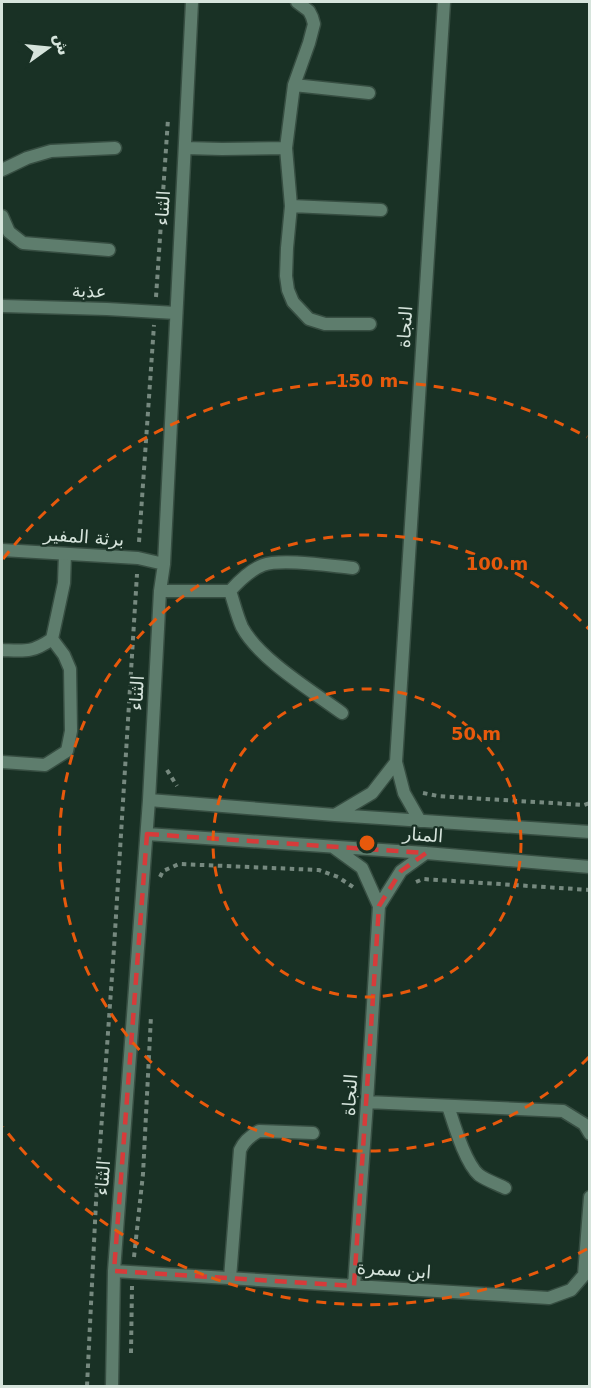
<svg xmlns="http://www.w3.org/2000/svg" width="591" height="1388" viewBox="0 0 591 1388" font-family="'DejaVu Sans',Vazirmatn,sans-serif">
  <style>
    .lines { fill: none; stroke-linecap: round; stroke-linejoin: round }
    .service-casing { stroke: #374e42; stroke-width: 15 }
    .minor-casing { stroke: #374e42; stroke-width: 15 }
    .path { stroke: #76897f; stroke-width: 4; stroke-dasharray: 4.5 4.5; stroke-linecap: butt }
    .service { stroke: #5e7d6d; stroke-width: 12 }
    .minor { stroke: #5e7d6d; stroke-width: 12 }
    .marked { fill: none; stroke: #d63b3a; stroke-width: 4.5; stroke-dasharray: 12 8; stroke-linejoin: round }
    .ring { fill: none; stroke: #e8590c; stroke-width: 3; stroke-dasharray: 10 8 }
    .labels { text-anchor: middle; stroke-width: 4.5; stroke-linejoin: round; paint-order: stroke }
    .street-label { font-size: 18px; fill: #d6e4dc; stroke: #193125 }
    .centre { fill: #e8590c; stroke: #193125; stroke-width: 3 }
    .ring-label { font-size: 18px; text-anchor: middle; font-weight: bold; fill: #e8590c; stroke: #193125; stroke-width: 4.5; stroke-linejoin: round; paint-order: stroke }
  </style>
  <rect width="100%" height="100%" fill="#193125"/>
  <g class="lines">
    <defs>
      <path id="service" d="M2,650C25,651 32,653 52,639L64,583L65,554
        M2,762L45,765L67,751L71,731L70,669L64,655L52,639
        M448,1106C454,1124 465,1163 479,1175C486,1180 497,1184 505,1188
        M230,1278L240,1150C244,1141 250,1136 259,1131L313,1133"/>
      <path id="minor" d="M297,2L309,11L312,17L314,24L309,43L294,85L286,148L291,206L287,248L286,276L288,290L293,302L309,319L325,324H370
        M294,85L369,93
        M185,148L222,149L286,148
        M2,170L27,158L51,151L115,148
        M291,206L381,210
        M2,216L9,232L23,243L109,250
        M2,306L107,309L176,313
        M2,550L138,558L164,564
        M160,591H230C239,581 250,570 263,565C282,558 331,566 353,568
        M230,591C234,603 237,616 242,627C259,659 312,691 342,713
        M396,762L444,2
        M149,800L335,815L590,832
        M335,815L372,793L396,762L404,793L420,821
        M147,834L426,853L590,867
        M333,847L362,868L379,906L401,871L426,853
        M367,1102L563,1111L584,1124L590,1134
        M114,1271L549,1298L571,1290L584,1275L590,1197
        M354,1286L367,1102L379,906
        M112,1386L114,1271L149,800L160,591L164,564L192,2"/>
    </defs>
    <use href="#service" class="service-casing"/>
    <use href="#minor" class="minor-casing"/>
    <path class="path" d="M156,297L168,119
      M139,542L154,325
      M167,770L177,786
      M423,793L438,796L584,805L590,803
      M160,877L163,871L179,864L319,870L338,877L353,887
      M416,882L423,879L590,890
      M134,1257L143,1174L151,1016
      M131,1353L132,1286
      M87,1386L96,1202L114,948L137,574"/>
    <use href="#service" class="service"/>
    <use href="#minor" class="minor"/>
  </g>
  <path class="marked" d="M147,834L426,853L401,871L379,906L354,1286L114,1271Z"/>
  <g class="ring">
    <circle cx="367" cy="843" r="154"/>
    <path d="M589 1057A308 308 0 1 1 589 629"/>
    <path d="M587 1249A462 462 0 0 1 3 1127M3 559A462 462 0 0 1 587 437"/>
  </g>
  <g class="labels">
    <g class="street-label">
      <text transform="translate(163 208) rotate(-87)" y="6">الثناء</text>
      <text transform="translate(89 291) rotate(2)" y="6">عذبة</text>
      <text transform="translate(405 327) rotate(-86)" y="6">النجاة</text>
      <text transform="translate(84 537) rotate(4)" y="6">برثة المفير</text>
      <text transform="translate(137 693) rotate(-87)" y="6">الثناء</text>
      <text transform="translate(423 835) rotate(4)" y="6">المنار</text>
      <text transform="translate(350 1095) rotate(-86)" y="6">النجاة</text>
      <text transform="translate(103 1178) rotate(-86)" y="6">الثناء</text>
      <text transform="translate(394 1270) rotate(4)" y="6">ابن سمرة</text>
    </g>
  </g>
  <circle cx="367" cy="843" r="9" class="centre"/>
  <g class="ring-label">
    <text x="367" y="387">150 m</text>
    <text x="497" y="570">100 m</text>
    <text x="476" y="740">50 m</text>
  </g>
  <rect width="591" height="1388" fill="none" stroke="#d6e4dc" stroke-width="6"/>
  <g transform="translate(48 48) rotate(75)" stroke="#193125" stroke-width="4.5" paint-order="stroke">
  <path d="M0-4.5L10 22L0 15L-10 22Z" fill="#d6e4dc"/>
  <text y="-9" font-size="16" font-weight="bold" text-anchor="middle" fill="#d6e4dc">ش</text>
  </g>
</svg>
